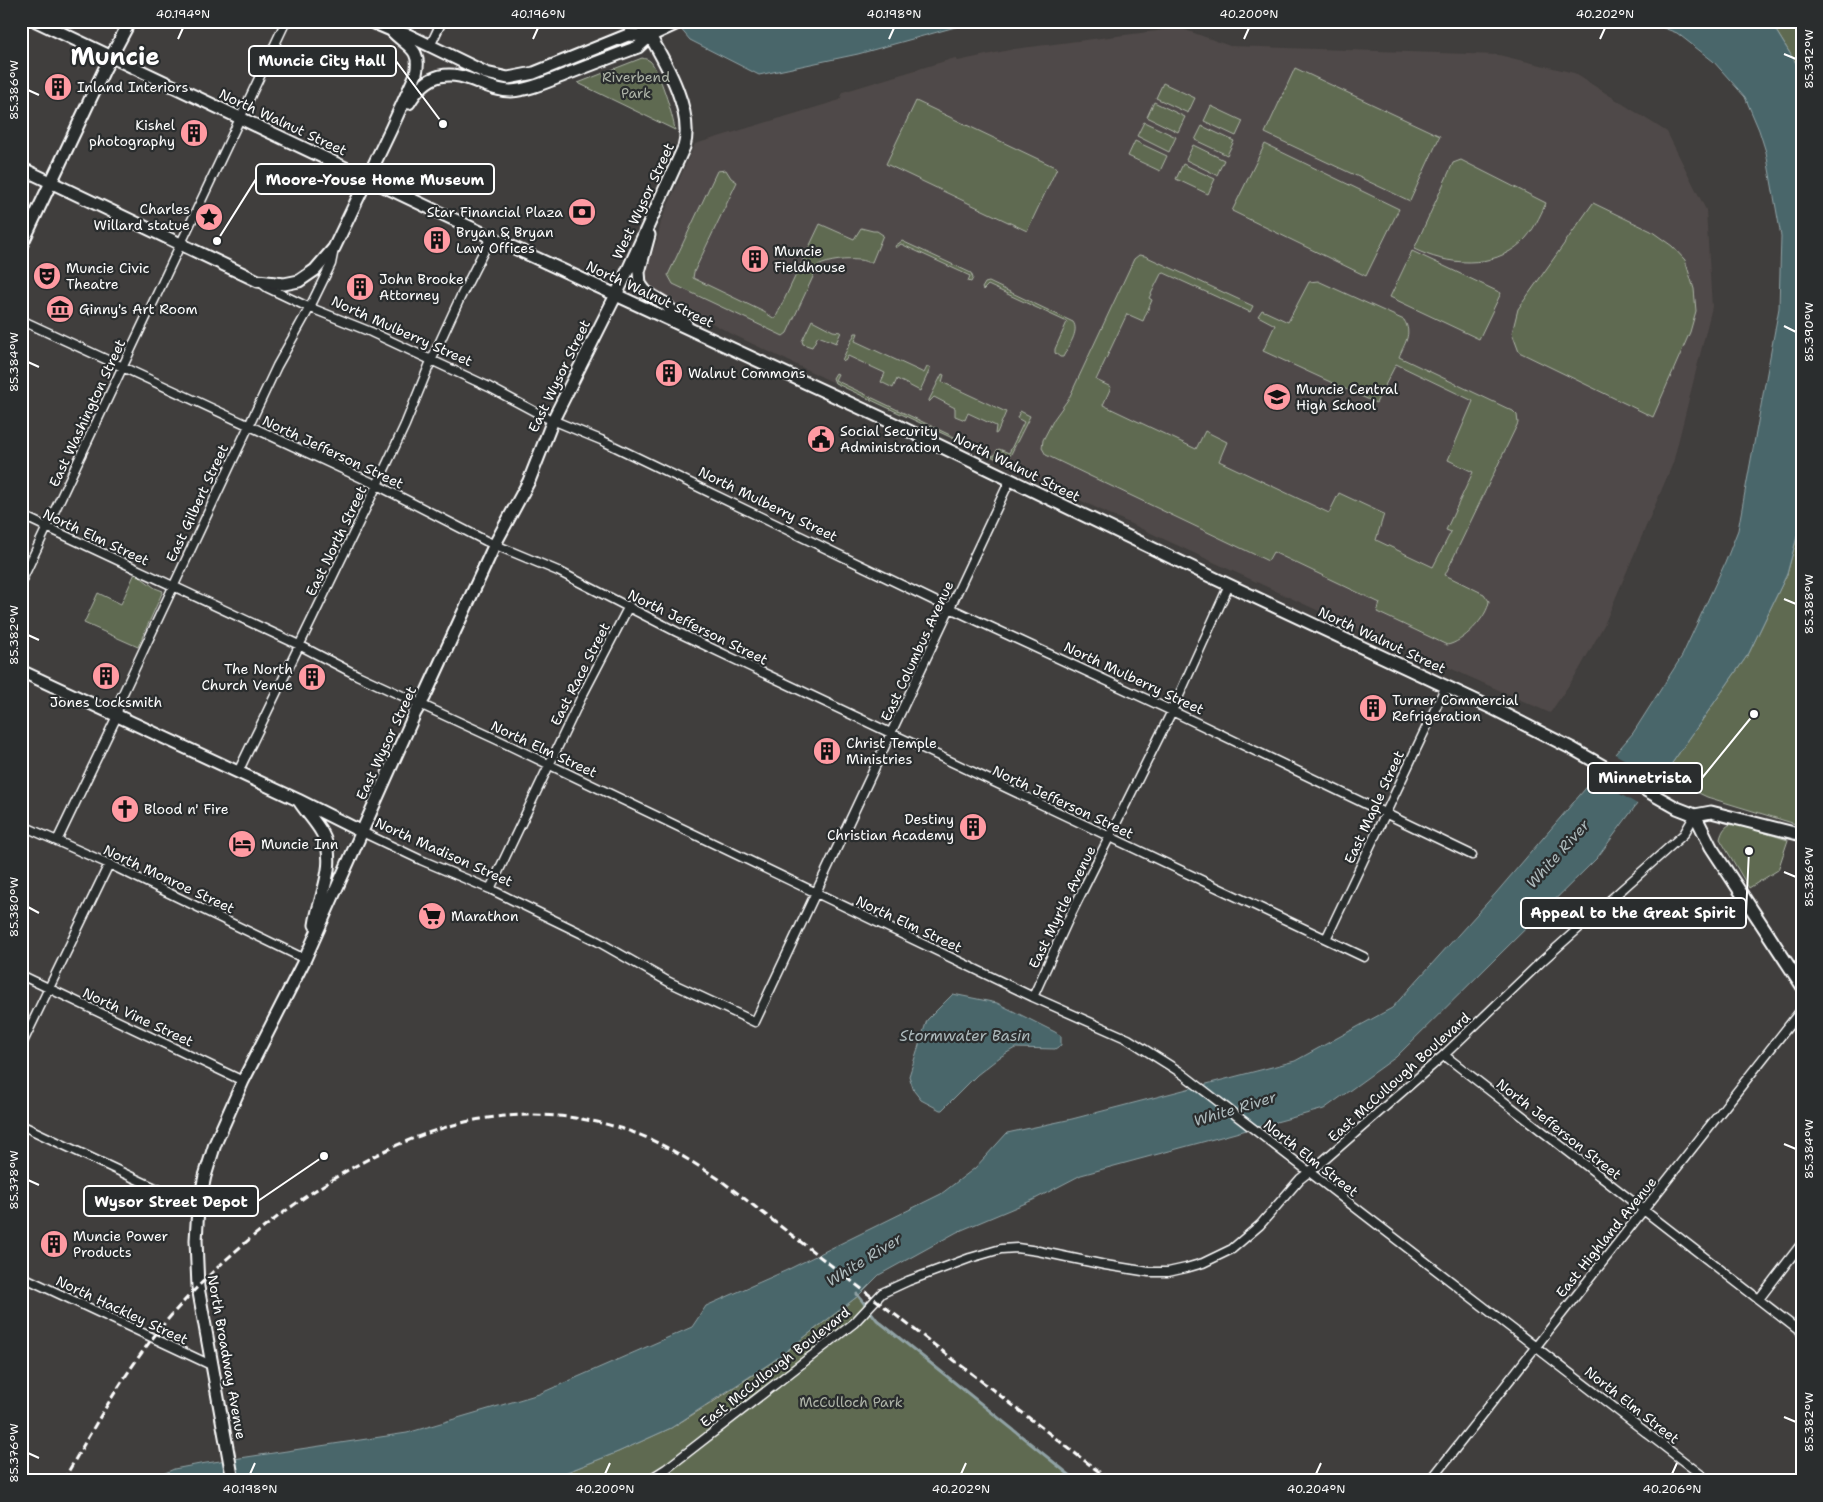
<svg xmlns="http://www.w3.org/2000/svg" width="1823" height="1502" viewBox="0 0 1823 1502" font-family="'Shantell Sans',sans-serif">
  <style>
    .built { fill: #4f4948 }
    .green { fill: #5e6a51; stroke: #aeb4a8 }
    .water { fill: #48666b; stroke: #91a3a6 }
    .pier { fill: #403e3d }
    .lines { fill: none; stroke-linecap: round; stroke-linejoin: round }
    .stream { stroke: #91a3a6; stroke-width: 3 }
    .street-casing { stroke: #fff; stroke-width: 11 }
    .secondary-casing { stroke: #fff; stroke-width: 15 }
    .street { stroke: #2a2d2e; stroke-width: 8 }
    .secondary { stroke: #2a2d2e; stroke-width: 11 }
    .rail { stroke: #fff; stroke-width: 3; stroke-dasharray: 8 4; stroke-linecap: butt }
    .ticks { fill: none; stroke: #fff; stroke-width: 2 }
    .labels { text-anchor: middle; stroke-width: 4.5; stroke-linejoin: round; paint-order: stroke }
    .park-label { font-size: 14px; fill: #aeb4a8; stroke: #2a2d2e }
    .poi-label { font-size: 14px; fill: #fff; stroke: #2a2d2e; text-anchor: start }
    .street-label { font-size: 14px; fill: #fff; stroke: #2a2d2e }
    .water-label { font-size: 15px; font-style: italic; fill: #adbabc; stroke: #2a2d2e }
    .town-label { font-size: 24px; font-weight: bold; fill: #fff; stroke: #2a2d2e }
    .leader { fill: none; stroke: #fff; stroke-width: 2 }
    .callout-dot { fill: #fff; stroke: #2a2d2e; stroke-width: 2 }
    .callout { fill: #2a2d2e; stroke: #fff; stroke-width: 2 }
    .callout-label { font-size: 15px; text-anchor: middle; font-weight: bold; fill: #fff }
    .neatline { fill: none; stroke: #fff; stroke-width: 2 }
    .ticks-label { font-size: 12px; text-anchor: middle; fill: #fff }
  </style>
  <rect width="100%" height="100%" fill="#403e3d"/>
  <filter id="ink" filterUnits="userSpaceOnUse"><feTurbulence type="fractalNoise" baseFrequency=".02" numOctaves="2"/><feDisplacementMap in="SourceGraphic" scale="10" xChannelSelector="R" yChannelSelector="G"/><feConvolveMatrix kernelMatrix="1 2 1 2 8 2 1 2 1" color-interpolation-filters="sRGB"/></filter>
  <g filter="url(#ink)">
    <path class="built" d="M1180,28L1230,46L1499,55L1574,73L1667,132L1706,210L1712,307L1673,463L1604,625L1579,670L1550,713L1443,665L1362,631L1032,478L1027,471L1005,460H996L732,334L657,293L649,285L647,280V266L657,241L661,221L695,144L840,100L843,92L955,58L958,61L1014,49Z"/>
    <path class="green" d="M1768,21H1802V73L1775,29Z
      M642,58C646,59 647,59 650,61C659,69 673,116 675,130L578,83Z
      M1295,68L1440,136L1410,201L1265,133Z
      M1163,83L1195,98L1188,113L1156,98Z
      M916,101L1057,168L1027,231L886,164Z
      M1154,102L1185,117L1178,132L1147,117Z
      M1211,106L1243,121L1236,136L1204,121Z
      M1144,122L1176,137L1169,152L1137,136Z
      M1202,126L1234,141L1227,155L1195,140Z
      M1135,141L1167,156L1160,171L1128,156Z
      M1265,144L1399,209L1366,276L1232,211Z
      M1193,145L1224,160L1217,175L1186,160Z
      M1461,160L1546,203C1540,216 1533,232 1522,242C1492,270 1447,265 1414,249L1453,163Z
      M1183,164L1215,179L1208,194L1176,179Z
      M726,170L731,178L737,182L694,272L693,278L764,312L775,319L820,224L854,239L861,228L873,231H877L883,235L872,262C867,263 864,260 859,260C846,259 830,260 818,266L787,333L783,336L673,284L668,275L717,171Z
      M1593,203L1651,231L1672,246L1685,260L1694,289L1696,311L1690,332L1653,417L1519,352L1512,333L1518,309Z
      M902,241L971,273L973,278L971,282L968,281L970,276L901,244L896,248L895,246Z
      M1412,251L1501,293L1479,339L1390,297Z
      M1139,255L1145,256L1253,306L1250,312L1162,272L1149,298L1152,300L1143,321L1127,314L1096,380L1111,387L1103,405L1196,449L1205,431L1227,442L1219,461L1329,513L1339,493L1384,514L1376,540L1433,567L1451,532L1446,530L1473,472L1448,460L1473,401L1396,364L1376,403L1263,351L1275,325L1258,316L1262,310L1288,322L1309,282L1318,281L1404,320C1413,334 1404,344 1399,357L1513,411L1517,415L1518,423L1445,575L1484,594L1489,601C1488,617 1462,643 1447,645L1377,612L1380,603L1273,552L1268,561L1046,455L1042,448L1043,440L1054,419L1069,398L1134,259Z
      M989,282L1073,322C1080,331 1068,347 1063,357H1060L1055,353V349L1067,322L988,285L983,290L982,288L985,283Z
      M812,320L833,331L841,332L836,343L818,336L812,347L803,344L802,341Z
      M855,333H858L855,341L924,373L927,367H929L930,369L920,391L897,379L893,388L881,382L885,373L848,356L845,361L842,360Z
      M836,373L838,374L835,380L994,456L997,450L999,449L1009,453L1024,422L1017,418L1020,411L1030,416L1010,456L1004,459L995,458L835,383L833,378Z
      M942,374L944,375L942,382L1006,412L997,433L995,434L996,426L968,413L965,420L955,416V408L934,397L929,402V400Z
      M1802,518V826L1707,797L1663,776L1749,653L1787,574Z
      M135,573L155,588L163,591L138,647L84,623L98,593L121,604Z
      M1733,823L1788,840L1778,870L1749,888L1720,839C1722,831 1725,826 1733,823Z
      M858,1296L877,1320L1077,1481H544L618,1452L671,1428L713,1402L772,1362Z"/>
    <path class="water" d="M674,21H977L858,54L759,75L690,40Z
      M1645,21H1768L1775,29L1802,73V518L1787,574L1749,653L1663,776L1657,777L1597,858L1396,1057L1324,1109L1081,1175L1033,1200L957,1232L879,1275L858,1296L772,1362L671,1428L618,1452L544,1481H147L174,1469L200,1464L407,1433L539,1394L692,1327L706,1306L785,1271L941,1194L975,1168L1007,1133L1072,1119L1295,1061L1392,1008L1496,893L1633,733L1682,656L1725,563L1738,530L1779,308L1781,236L1766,152L1759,130L1745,97L1730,80L1713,61L1677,33Z
      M953,994L997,1003L1055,1032L1061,1036V1045L1055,1049L1015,1048L1000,1057L977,1075L942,1110H940L921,1100L914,1091L909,1076L927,1020Z"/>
    <path class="pier" d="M1613,753L1659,779L1639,805L1592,778Z"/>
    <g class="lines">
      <path class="stream" d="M857,1294L877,1320L1077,1481"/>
      <defs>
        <path id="street" d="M638,21L650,36
          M1800,21L1802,23
          M430,46L442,21
          M260,282L268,288L306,306L371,332L489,387L545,417L601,440L939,603L1172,711L1472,855
          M21,320L377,485L486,541L558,571L677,632L1364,957
          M21,515L299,645L357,675L500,741L1033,997L1128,1039L1180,1072L1709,1481
          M21,582L286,21
          M238,772L377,485L405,425L431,361L460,298L491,237
          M21,825L109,864L305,959
          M362,832L421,860L490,889L597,941L669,982L755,1022L1010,480
          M57,841L117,716L119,702L277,366L310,307L331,264L334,249
          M490,889L581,698L629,606
          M1326,939L1446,686
          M21,975L243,1081
          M1033,997L1069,918L1172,711L1229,585
          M21,1046L109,864
          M1444,1055L1802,1333
          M21,1125L198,1208
          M21,1276L213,1366
          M1759,1299L1802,1243
          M1437,1472L1447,1481
          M647,1481L666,1469L854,1323L882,1293L908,1281L970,1258L1001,1249L1017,1248L1038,1251L1105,1265L1149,1272H1168L1186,1268L1203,1263L1232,1249L1260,1225L1300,1179L1323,1161L1444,1055L1542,961L1684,834L1695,815
          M1430,1481L1802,1009"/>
        <path id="secondary" d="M36,21L495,239L882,418L1216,579L1494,709L1573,749L1677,808L1695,815L1711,812L1802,835
          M370,21L391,30L408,35L486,73L508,78L534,73L628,35L650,36
          M409,103C416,91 425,80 440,76C465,70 486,91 511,91C529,90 546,82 562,76C588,66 613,56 638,47L650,36L682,21
          M21,168L258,281L284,284L299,281L315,270L334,248L391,129L416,74C422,48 407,47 391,30
          M649,235L639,272L640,284L646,292L664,303L686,324
          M21,246L104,70L130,21
          M21,671L298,800L362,832
          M299,801C306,812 316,822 322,833C339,863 319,896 315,925
          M1695,815L1711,847L1802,986
          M233,1481L198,1287L196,1240L198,1208L205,1176L215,1144L243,1081L305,959L415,713L424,698L495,544L529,481L553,420L622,283L684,147C694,113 667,65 650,36"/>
      </defs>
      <use href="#street" class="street-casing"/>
      <use href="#secondary" class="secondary-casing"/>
      <use href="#street" class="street"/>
      <use href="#secondary" class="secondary"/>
      <path class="rail" d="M63,1481C95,1425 127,1367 169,1318C242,1233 368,1138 481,1119C526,1112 573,1114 616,1127C654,1137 686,1158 719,1179L1111,1481"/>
    </g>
  </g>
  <path class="ticks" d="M178,39L183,28M533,39L538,28M889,39L894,28M1244,39L1249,28M1600,39L1605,28M1784,54L1796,59M28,90L39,95M1784,326L1796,332M28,362L39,367M1784,599L1796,604M28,635L39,640M1784,872L1796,877M28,907L39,913M1784,1144L1796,1149M28,1180L39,1185M1784,1417L1796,1422M28,1453L39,1458M250,1474L255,1463M605,1474L610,1463M961,1474L966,1463M1316,1474L1321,1463M1672,1474L1677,1463"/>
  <defs>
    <symbol id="building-disc" viewBox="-11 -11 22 22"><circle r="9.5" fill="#ff9aa2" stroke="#2a2d2e"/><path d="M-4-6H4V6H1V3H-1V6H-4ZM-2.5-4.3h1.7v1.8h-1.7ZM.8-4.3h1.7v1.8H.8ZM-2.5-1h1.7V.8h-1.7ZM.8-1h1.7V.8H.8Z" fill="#111"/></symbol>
    <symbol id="bank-disc" viewBox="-11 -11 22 22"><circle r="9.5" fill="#ff9aa2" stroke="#2a2d2e"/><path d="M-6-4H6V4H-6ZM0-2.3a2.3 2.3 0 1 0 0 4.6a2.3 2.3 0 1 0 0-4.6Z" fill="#111"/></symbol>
    <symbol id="sight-disc" viewBox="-11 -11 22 22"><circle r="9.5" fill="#ff9aa2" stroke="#2a2d2e"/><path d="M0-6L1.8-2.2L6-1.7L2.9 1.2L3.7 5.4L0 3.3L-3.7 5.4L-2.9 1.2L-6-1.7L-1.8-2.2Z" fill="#111"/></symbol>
    <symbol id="theatre-disc" viewBox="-11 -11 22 22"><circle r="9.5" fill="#ff9aa2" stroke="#2a2d2e"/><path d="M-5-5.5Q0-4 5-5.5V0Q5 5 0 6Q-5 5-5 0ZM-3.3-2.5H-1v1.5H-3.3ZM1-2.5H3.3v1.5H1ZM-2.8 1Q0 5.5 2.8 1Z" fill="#111"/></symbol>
    <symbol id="museum-disc" viewBox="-11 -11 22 22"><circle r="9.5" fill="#ff9aa2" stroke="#2a2d2e"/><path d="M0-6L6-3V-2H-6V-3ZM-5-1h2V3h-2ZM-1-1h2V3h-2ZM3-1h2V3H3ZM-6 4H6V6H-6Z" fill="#111"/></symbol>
    <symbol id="school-disc" viewBox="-11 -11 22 22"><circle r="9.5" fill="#ff9aa2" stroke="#2a2d2e"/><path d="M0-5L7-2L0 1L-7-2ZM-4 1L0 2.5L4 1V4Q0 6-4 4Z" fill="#111"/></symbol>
    <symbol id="civic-disc" viewBox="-11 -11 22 22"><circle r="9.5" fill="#ff9aa2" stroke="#2a2d2e"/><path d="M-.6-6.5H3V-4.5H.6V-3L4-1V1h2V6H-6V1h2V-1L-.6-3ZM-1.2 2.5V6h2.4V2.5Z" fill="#111"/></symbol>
    <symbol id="church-disc" viewBox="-11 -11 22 22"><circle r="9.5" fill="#ff9aa2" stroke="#2a2d2e"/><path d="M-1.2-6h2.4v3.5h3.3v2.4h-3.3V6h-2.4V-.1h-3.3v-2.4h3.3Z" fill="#111"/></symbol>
    <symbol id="hotel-disc" viewBox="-11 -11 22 22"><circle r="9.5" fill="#ff9aa2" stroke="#2a2d2e"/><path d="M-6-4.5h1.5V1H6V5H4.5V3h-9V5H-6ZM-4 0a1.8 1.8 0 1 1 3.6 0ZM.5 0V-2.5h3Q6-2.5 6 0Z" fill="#111"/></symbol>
    <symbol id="supermarket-disc" viewBox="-11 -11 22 22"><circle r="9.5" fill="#ff9aa2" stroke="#2a2d2e"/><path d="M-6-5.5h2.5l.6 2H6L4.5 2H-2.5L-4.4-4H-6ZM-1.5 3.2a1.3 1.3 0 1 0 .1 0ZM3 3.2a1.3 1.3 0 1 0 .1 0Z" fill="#111"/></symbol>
  </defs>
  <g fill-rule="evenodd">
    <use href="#building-disc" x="42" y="71" width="32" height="32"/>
    <use href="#building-disc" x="178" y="117" width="32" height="32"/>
    <use href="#bank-disc" x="566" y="196" width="32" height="32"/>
    <use href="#sight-disc" x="193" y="201" width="32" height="32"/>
    <use href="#building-disc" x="421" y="224" width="32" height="32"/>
    <use href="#building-disc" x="739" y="243" width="32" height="32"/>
    <use href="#theatre-disc" x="31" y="260" width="32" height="32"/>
    <use href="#building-disc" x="344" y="271" width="32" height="32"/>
    <use href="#museum-disc" x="44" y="293" width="32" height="32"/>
    <use href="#building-disc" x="653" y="357" width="32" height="32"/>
    <use href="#school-disc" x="1261" y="381" width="32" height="32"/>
    <use href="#civic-disc" x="805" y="423" width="32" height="32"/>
    <use href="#building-disc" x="90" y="660" width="32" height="32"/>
    <use href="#building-disc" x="296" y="661" width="32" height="32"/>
    <use href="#building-disc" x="1357" y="692" width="32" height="32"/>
    <use href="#building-disc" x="811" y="735" width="32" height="32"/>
    <use href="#church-disc" x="109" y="793" width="32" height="32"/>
    <use href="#building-disc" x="957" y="811" width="32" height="32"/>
    <use href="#hotel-disc" x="226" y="828" width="32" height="32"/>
    <use href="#supermarket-disc" x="416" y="900" width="32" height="32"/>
    <use href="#building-disc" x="38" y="1228" width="32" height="32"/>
  </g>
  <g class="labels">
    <g class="park-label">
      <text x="636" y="82">Riverbend<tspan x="636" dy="16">Park</tspan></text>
      <text x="851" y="1407">McCulloch Park</text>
    </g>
    <g class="poi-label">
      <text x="77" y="92">Inland Interiors</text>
      <text x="175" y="130" text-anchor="end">Kishel<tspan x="175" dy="16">photography</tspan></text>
      <text x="190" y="214" text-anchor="end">Charles<tspan x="190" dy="16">Willard statue</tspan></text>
      <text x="563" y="217" text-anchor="end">Star Financial Plaza</text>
      <text x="456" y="237">Bryan &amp; Bryan<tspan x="456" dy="16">Law Offices</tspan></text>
      <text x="774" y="256">Muncie<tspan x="774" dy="16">Fieldhouse</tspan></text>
      <text x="66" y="273">Muncie Civic<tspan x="66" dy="16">Theatre</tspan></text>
      <text x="379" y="284">John Brooke<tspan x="379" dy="16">Attorney</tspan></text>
      <text x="79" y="314">Ginny's Art Room</text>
      <text x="688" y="378">Walnut Commons</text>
      <text x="1296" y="394">Muncie Central<tspan x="1296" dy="16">High School</tspan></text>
      <text x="840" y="436">Social Security<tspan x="840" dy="16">Administration</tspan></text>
      <text x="293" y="674" text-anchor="end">The North<tspan x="293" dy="16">Church Venue</tspan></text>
      <text x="1392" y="705">Turner Commercial<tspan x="1392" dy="16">Refrigeration</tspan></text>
      <text x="106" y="707" text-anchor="middle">Jones Locksmith</text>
      <text x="846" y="748">Christ Temple<tspan x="846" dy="16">Ministries</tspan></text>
      <text x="144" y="814">Blood n' Fire</text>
      <text x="954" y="824" text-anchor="end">Destiny<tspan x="954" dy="16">Christian Academy</tspan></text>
      <text x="261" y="849">Muncie Inn</text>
      <text x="451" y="921">Marathon</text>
      <text x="73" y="1241">Muncie Power<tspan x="73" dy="16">Products</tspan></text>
    </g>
    <g class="street-label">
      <text transform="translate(283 122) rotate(25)" y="5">North Walnut Street</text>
      <text transform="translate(643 201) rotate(-65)" y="5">West Wysor Street</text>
      <text transform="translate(650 294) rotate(25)" y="5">North Walnut Street</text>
      <text transform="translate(402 331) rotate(24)" y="5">North Mulberry Street</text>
      <text transform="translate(559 376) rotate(-64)" y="5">East Wysor Street</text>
      <text transform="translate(87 413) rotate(-65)" y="5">East Washington Street</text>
      <text transform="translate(333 452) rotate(25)" y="5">North Jefferson Street</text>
      <text transform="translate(1017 467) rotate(26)" y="5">North Walnut Street</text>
      <text transform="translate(197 503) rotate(-65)" y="5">East Gilbert Street</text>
      <text transform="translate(768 504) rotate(26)" y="5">North Mulberry Street</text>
      <text transform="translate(96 537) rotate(25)" y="5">North Elm Street</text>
      <text transform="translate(336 541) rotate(-64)" y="5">East North Street</text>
      <text transform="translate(698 627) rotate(26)" y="5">North Jefferson Street</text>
      <text transform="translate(1382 640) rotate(25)" y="5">North Walnut Street</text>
      <text transform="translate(917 651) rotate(-65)" y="5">East Columbus Avenue</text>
      <text transform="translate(580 674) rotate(-63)" y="5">East Race Street</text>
      <text transform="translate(1134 678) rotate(25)" y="5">North Mulberry Street</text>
      <text transform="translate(386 743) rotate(-65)" y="5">East Wysor Street</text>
      <text transform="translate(544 749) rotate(25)" y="5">North Elm Street</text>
      <text transform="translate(1063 802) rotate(25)" y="5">North Jefferson Street</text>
      <text transform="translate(1374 807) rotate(-65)" y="5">East Maple Street</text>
      <text transform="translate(444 852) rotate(24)" y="5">North Madison Street</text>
      <text transform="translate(169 879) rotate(25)" y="5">North Monroe Street</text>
      <text transform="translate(1062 907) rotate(-64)" y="5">East Myrtle Avenue</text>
      <text transform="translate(909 924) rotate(25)" y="5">North Elm Street</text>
      <text transform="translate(138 1017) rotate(25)" y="5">North Vine Street</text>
      <text transform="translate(1399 1077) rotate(-42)" y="5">East McCullough Boulevard</text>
      <text transform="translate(1559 1129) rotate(38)" y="5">North Jefferson Street</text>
      <text transform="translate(1311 1158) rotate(38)" y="5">North Elm Street</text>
      <text transform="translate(1606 1237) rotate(-51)" y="5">East Highland Avenue</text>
      <text transform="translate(122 1310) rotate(25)" y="5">North Hackley Street</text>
      <text transform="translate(227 1357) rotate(80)" y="5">North Broadway Avenue</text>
      <text transform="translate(775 1367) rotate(-38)" y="5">East McCullough Boulevard</text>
      <text transform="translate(1632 1405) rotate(38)" y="5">North Elm Street</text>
    </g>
    <g class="water-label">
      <text transform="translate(1558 854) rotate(-48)" y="5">White River</text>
      <text x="965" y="1041">Stormwater Basin</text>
      <text transform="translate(1235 1109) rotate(-17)" y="5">White River</text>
      <text transform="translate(864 1260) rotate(-32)" y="5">White River</text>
    </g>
    <g class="town-label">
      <text x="115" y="65">Muncie</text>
    </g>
  </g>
  <path class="leader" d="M443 124L396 61M217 241L256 179M1754 714L1702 778M1749 851L1746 913M324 1156L258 1201"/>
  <g class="callout-dot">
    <circle cx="443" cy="124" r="5"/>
    <circle cx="217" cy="241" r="5"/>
    <circle cx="1754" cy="714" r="5"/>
    <circle cx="1749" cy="851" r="5"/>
    <circle cx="324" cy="1156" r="5"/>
  </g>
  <g class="callout">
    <rect x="249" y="46" width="147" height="30" rx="5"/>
    <rect x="256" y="164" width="238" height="30" rx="5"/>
    <rect x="1588" y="763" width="114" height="30" rx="5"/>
    <rect x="1521" y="898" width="225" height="30" rx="5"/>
    <rect x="84" y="1186" width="174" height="30" rx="5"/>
  </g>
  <g class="callout-label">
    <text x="322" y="66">Muncie City Hall</text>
    <text x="375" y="185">Moore-Youse Home Museum</text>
    <text x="1645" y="783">Minnetrista</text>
    <text x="1633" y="918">Appeal to the Great Spirit</text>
    <text x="171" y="1207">Wysor Street Depot</text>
  </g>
  <rect width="1823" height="1502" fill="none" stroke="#2a2d2e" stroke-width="55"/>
  <rect x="28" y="28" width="1768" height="1446" class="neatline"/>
  <g class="ticks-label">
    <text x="183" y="18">40.194°N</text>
    <text x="538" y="18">40.196°N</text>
    <text x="894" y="18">40.198°N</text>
    <text x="1249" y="18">40.200°N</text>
    <text x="1605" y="18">40.202°N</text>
    <text transform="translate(1809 59) rotate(-90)" y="4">85.392°W</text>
    <text transform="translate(14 90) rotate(-90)" y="4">85.386°W</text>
    <text transform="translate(1809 332) rotate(-90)" y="4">85.390°W</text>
    <text transform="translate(14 362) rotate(-90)" y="4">85.384°W</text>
    <text transform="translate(1809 604) rotate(-90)" y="4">85.388°W</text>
    <text transform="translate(14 635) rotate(-90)" y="4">85.382°W</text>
    <text transform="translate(1809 877) rotate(-90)" y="4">85.386°W</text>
    <text transform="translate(14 907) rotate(-90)" y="4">85.380°W</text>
    <text transform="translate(1809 1149) rotate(-90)" y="4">85.384°W</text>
    <text transform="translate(14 1180) rotate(-90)" y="4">85.378°W</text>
    <text transform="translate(1809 1422) rotate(-90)" y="4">85.382°W</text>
    <text transform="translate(14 1453) rotate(-90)" y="4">85.376°W</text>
    <text x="250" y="1493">40.198°N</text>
    <text x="605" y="1493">40.200°N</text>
    <text x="961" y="1493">40.202°N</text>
    <text x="1316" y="1493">40.204°N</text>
    <text x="1672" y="1493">40.206°N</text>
  </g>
</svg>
